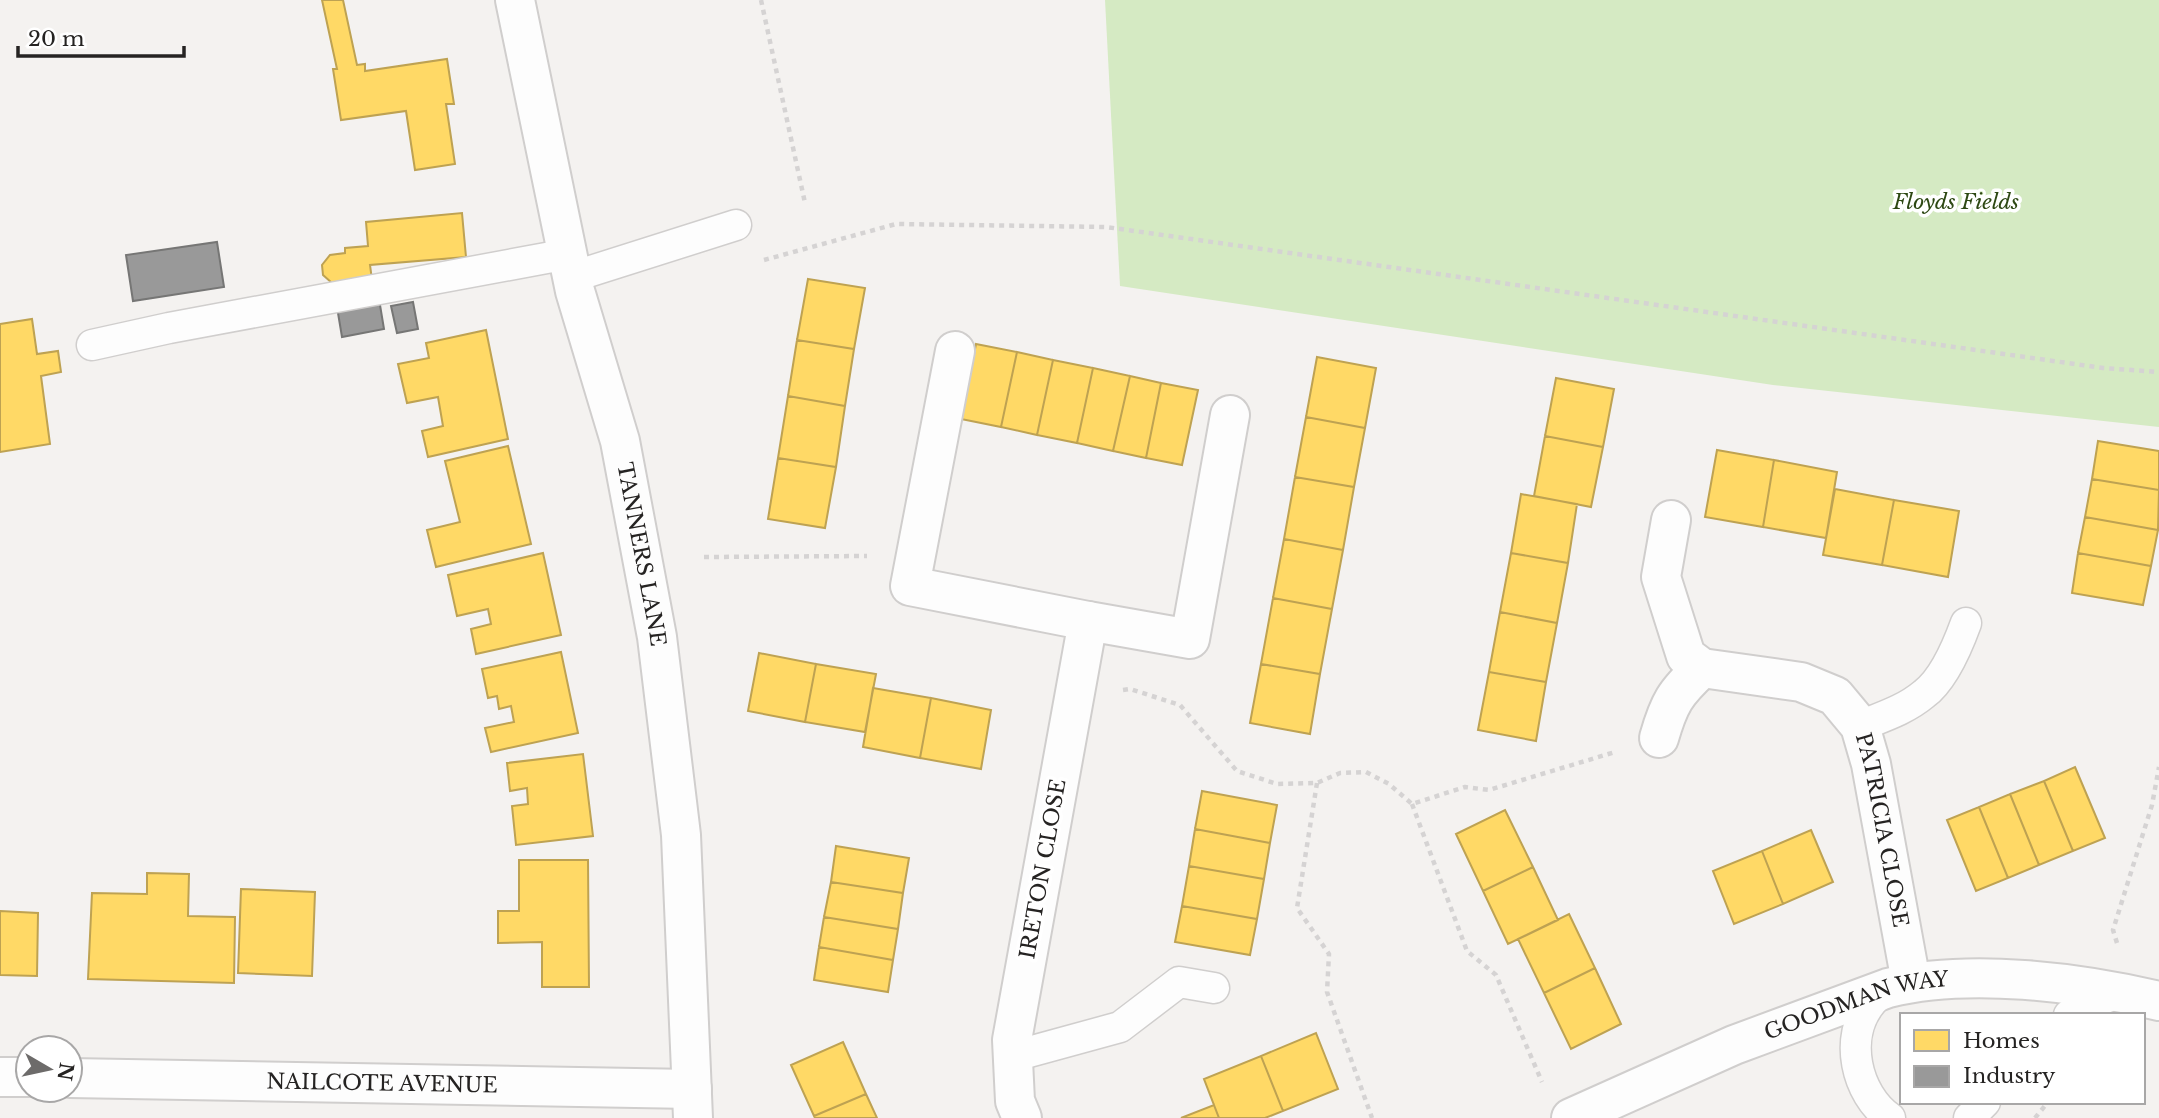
<svg xmlns="http://www.w3.org/2000/svg" width="2159" height="1118" viewBox="0 0 2159 1118" font-family="'Libre Baskerville',serif">
  <style>
    .green { fill: #d5eac3 }
    .homes { fill: #ffd966; stroke: #bea252; stroke-width: 2 }
    .industry { fill: #999; stroke: #767675; stroke-width: 2 }
    .lines { fill: none; stroke-linecap: round; stroke-linejoin: round }
    .lane-casing { stroke: #d0cecd; stroke-width: 33 }
    .street-casing { stroke: #d0cecd; stroke-width: 42 }
    .secondary-casing { stroke: #d0cecd; stroke-width: 42 }
    .path { stroke: #d5d3d3; stroke-width: 4.5; stroke-dasharray: 5 5; stroke-linecap: butt }
    .lane { stroke: #fdfdfd; stroke-width: 30 }
    .street { stroke: #fdfdfd; stroke-width: 38 }
    .secondary { stroke: #fdfdfd; stroke-width: 38 }
    .labels { text-anchor: middle; stroke-width: 7; stroke-linejoin: round; paint-order: stroke }
    .park-label { font-size: 21px; font-style: italic; fill: #2d4813; stroke: #fff }
    .street-label { font-size: 21px; fill: #252322; stroke: #fff }
  </style>
  <rect width="100%" height="100%" fill="#f4f2f0"/>
  <path class="green" d="M1105,0H2159V427L1773,385L1120,286Z"/>
  <path class="homes" d="M322,0H343L357,65L365,64V71L447,59L454,104H446L455,164L415,170L406,111L341,120L333,69H337Z
    M462,213L466,257L370,265L372,280L332,283L323,275L322,265L330,255L345,253V248L368,246L366,222Z
    M808,279L865,288L854,349L797,340Z
    M32,319L37,354L58,351L61,372L41,376L50,444L0,452V324Z
    M486,330L508,439L428,457L422,431L443,426L438,397L407,403L398,364L429,358L426,343Z
    M797,340L854,349L845,406L788,396Z
    M976,344L1017,352L1001,427L961,419Z
    M1017,352L1053,360L1037,435L1001,427Z
    M1317,357L1376,368L1365,428L1306,417Z
    M1053,360L1093,368L1077,443L1037,435Z
    M1093,368L1130,376L1113,451L1077,443Z
    M1130,376L1161,383L1146,458L1113,451Z
    M1556,378L1614,389L1603,447L1545,436Z
    M1161,383L1198,390L1182,465L1146,458Z
    M788,396L845,406L836,467L778,458Z
    M1306,417L1365,428L1354,487L1295,477Z
    M1545,436L1603,447L1591,507L1534,496Z
    M2098,441L2159,451V490L2092,479Z
    M508,446L531,544L436,567L427,530L460,522L445,461Z
    M1717,450L1774,460L1763,527L1705,517Z
    M778,458L836,467L825,528L768,519Z
    M1774,460L1837,472L1826,538L1763,527Z
    M1295,477L1354,487L1343,550L1284,539Z
    M2092,479L2159,490L2158,530L2085,517Z
    M1835,489L1894,500L1882,565L1823,555Z
    M1521,494L1577,504L1568,563L1511,553Z
    M1894,500L1959,511L1948,577L1882,565Z
    M2085,517L2158,530L2151,566L2078,553Z
    M1284,539L1343,550L1332,609L1273,598Z
    M543,553L561,635L476,654L471,629L491,624L488,609L457,616L448,575Z
    M1511,553L1568,563L1557,623L1500,612Z
    M2078,553L2151,566L2143,605L2072,593Z
    M1273,598L1332,609L1320,674L1261,664Z
    M1500,612L1557,623L1546,682L1489,672Z
    M561,652L578,733L491,752L485,728L514,722L511,706L499,709L497,696L488,698L482,669Z
    M759,653L816,664L805,722L748,711Z
    M816,664L876,674L865,732L805,722Z
    M1261,664L1320,674L1310,734L1250,723Z
    M1489,672L1546,682L1536,741L1478,730Z
    M873,688L931,698L920,758L863,747Z
    M931,698L991,710L981,769L920,758Z
    M583,754L593,836L516,845L512,806L528,804L527,788L510,791L507,763Z
    M2075,767L2105,838L2073,851L2044,781Z
    M2044,781L2073,851L2039,865L2010,794Z
    M1202,791L1277,805L1270,843L1195,829Z
    M2010,794L2039,865L2008,878L1979,807Z
    M1979,807L2008,878L1976,891L1947,820Z
    M1505,810L1533,867L1483,891L1456,834Z
    M1195,829L1270,843L1264,879L1189,866Z
    M1811,830L1833,882L1783,904L1762,851Z
    M836,846L909,858L903,893L831,882Z
    M1762,851L1783,904L1734,924L1713,871Z
    M519,860H588L589,987H542V942L498,943V911H519Z
    M1189,866L1264,879L1257,919L1182,906Z
    M1533,867L1558,920L1508,944L1483,891Z
    M147,873L189,874L188,916L235,917L234,983L88,979L92,893L147,894Z
    M831,882L903,893L898,929L824,917Z
    M241,889L315,892L312,976L238,973Z
    M1182,906L1257,919L1250,955L1175,942Z
    M0,911L38,913L37,976L0,975Z
    M1569,914L1595,968L1544,993L1518,939Z
    M824,917L898,929L893,960L819,947Z
    M819,947L893,960L888,992L814,980Z
    M1595,968L1621,1024L1571,1049L1544,993Z
    M1316,1033L1338,1089L1283,1111L1261,1056Z
    M843,1042L866,1094L814,1116L791,1065Z
    M1261,1056L1283,1111L1265,1118H1219L1204,1079Z
    M866,1094L877,1118H815L814,1116Z
    M1214,1105L1219,1118H1181Z"/>
  <path class="industry" d="M217,242L224,287L133,301L126,255Z
    M379,299L384,329L342,337L337,307Z
    M413,302L418,329L397,333L391,306Z"/>
  <g class="lines">
    <defs>
      <path id="lane" d="M572,277L736,225
        M92,345L169,328L568,254
        M1860,726C1882,717 1905,710 1924,694C1943,680 1958,645 1966,623
        M1888,988C1883,993 1875,997 1871,1003C1843,1037 1856,1094 1890,1118
        M2069,1015L2084,1006L2121,992
        M1014,1056L1120,1027L1179,982L1214,988
        M1969,1118L1985,1102"/>
      <g id="street">
        <path d="M955,351L910,586L1088,621L1012,1040L1015,1101L1022,1118"/>
        <path id="s1" d="M1671,520L1661,577L1686,656L1702,668L1801,682L1835,696L1860,726L1871,764L1911,982"/>
        <path d="M1088,621L1190,639L1230,415"/>
        <path d="M1659,738C1669,703 1675,693 1702,668"/>
        <path d="M0,1077H28"/>
        <path id="s2" d="M70,1078L692,1089"/>
        <path id="s3" d="M1571,1118L1734,1045L1888,988C1969,968 2078,982 2159,1001"/>
      </g>
      <g id="secondary">
        <path id="s4" d="M515,0L575,291L620,441L657,637L681,835L693,1118"/>
      </g>
    </defs>
    <use href="#lane" class="lane-casing"/>
    <use href="#street" class="street-casing"/>
    <use href="#secondary" class="secondary-casing"/>
    <path class="path" d="M761,0L805,203
      M764,260L896,224L1106,227L2103,368L2159,372
      M704,557L867,556
      M1123,690L1130,689L1180,705L1237,771L1277,784L1317,783L1340,773L1366,772L1389,784L1412,804L1465,787L1489,790L1615,752
      M1317,783L1297,908L1329,954L1327,992L1372,1118
      M1412,804L1467,951L1496,975L1542,1082
      M2117,943L2113,930L2152,805L2159,767
      M2035,1118L2048,1102"/>
    <use href="#lane" class="lane"/>
    <use href="#street" class="street"/>
    <use href="#secondary" class="secondary"/>
  </g>
  <g class="labels">
    <g class="park-label">
      <text x="1956" y="209">Floyds Fields</text>
    </g>
    <g class="street-label">
      <text dy="7" stroke="none"><textPath href="#s4" startOffset="569">TANNERS LANE</textPath></text>
      <text dy="7" stroke="none"><textPath href="#s1" startOffset="443">PATRICIA CLOSE</textPath></text>
      <text transform="translate(1043 869) rotate(-80)" y="7">IRETON CLOSE</text>
      <text dy="7" stroke="none"><textPath href="#s3" startOffset="308">GOODMAN WAY</textPath></text>
      <text dy="7" stroke="none"><textPath href="#s2" startOffset="312">NAILCOTE AVENUE</textPath></text>
    </g>
  </g>
  <rect x="1900" y="1013" width="245" height="91" fill="#ffffff" stroke="#a8a7a7" stroke-width="2"/>
  <rect x="1914" y="1030" width="35" height="21" fill="#ffd966" stroke="#a8a7a7" stroke-width="2"/>
  <text x="1963" y="1048" font-size="21" fill="#252322">Homes</text>
  <rect x="1914" y="1066" width="35" height="21" fill="#999999" stroke="#a8a7a7" stroke-width="2"/>
  <text x="1963" y="1083" font-size="21" fill="#252322">Industry</text>
  <g transform="translate(49 1069) rotate(99)"><circle r="33" fill="#ffffff" stroke="#a8a7a7" stroke-width="2"/>
  <path d="M0-5L12 26L0 18L-12 26Z" fill="#6d6b6a"/>
  <text y="-10" font-size="19" font-weight="bold" text-anchor="middle" fill="#252322">N</text>
  </g>
  <path d="M18 46v10h166v-10" fill="none" stroke="#252322" stroke-width="3.5"/>
  <text x="28" y="46" font-size="21" fill="#252322" stroke="#ffffff" stroke-width="5" paint-order="stroke">20 m</text>
</svg>
